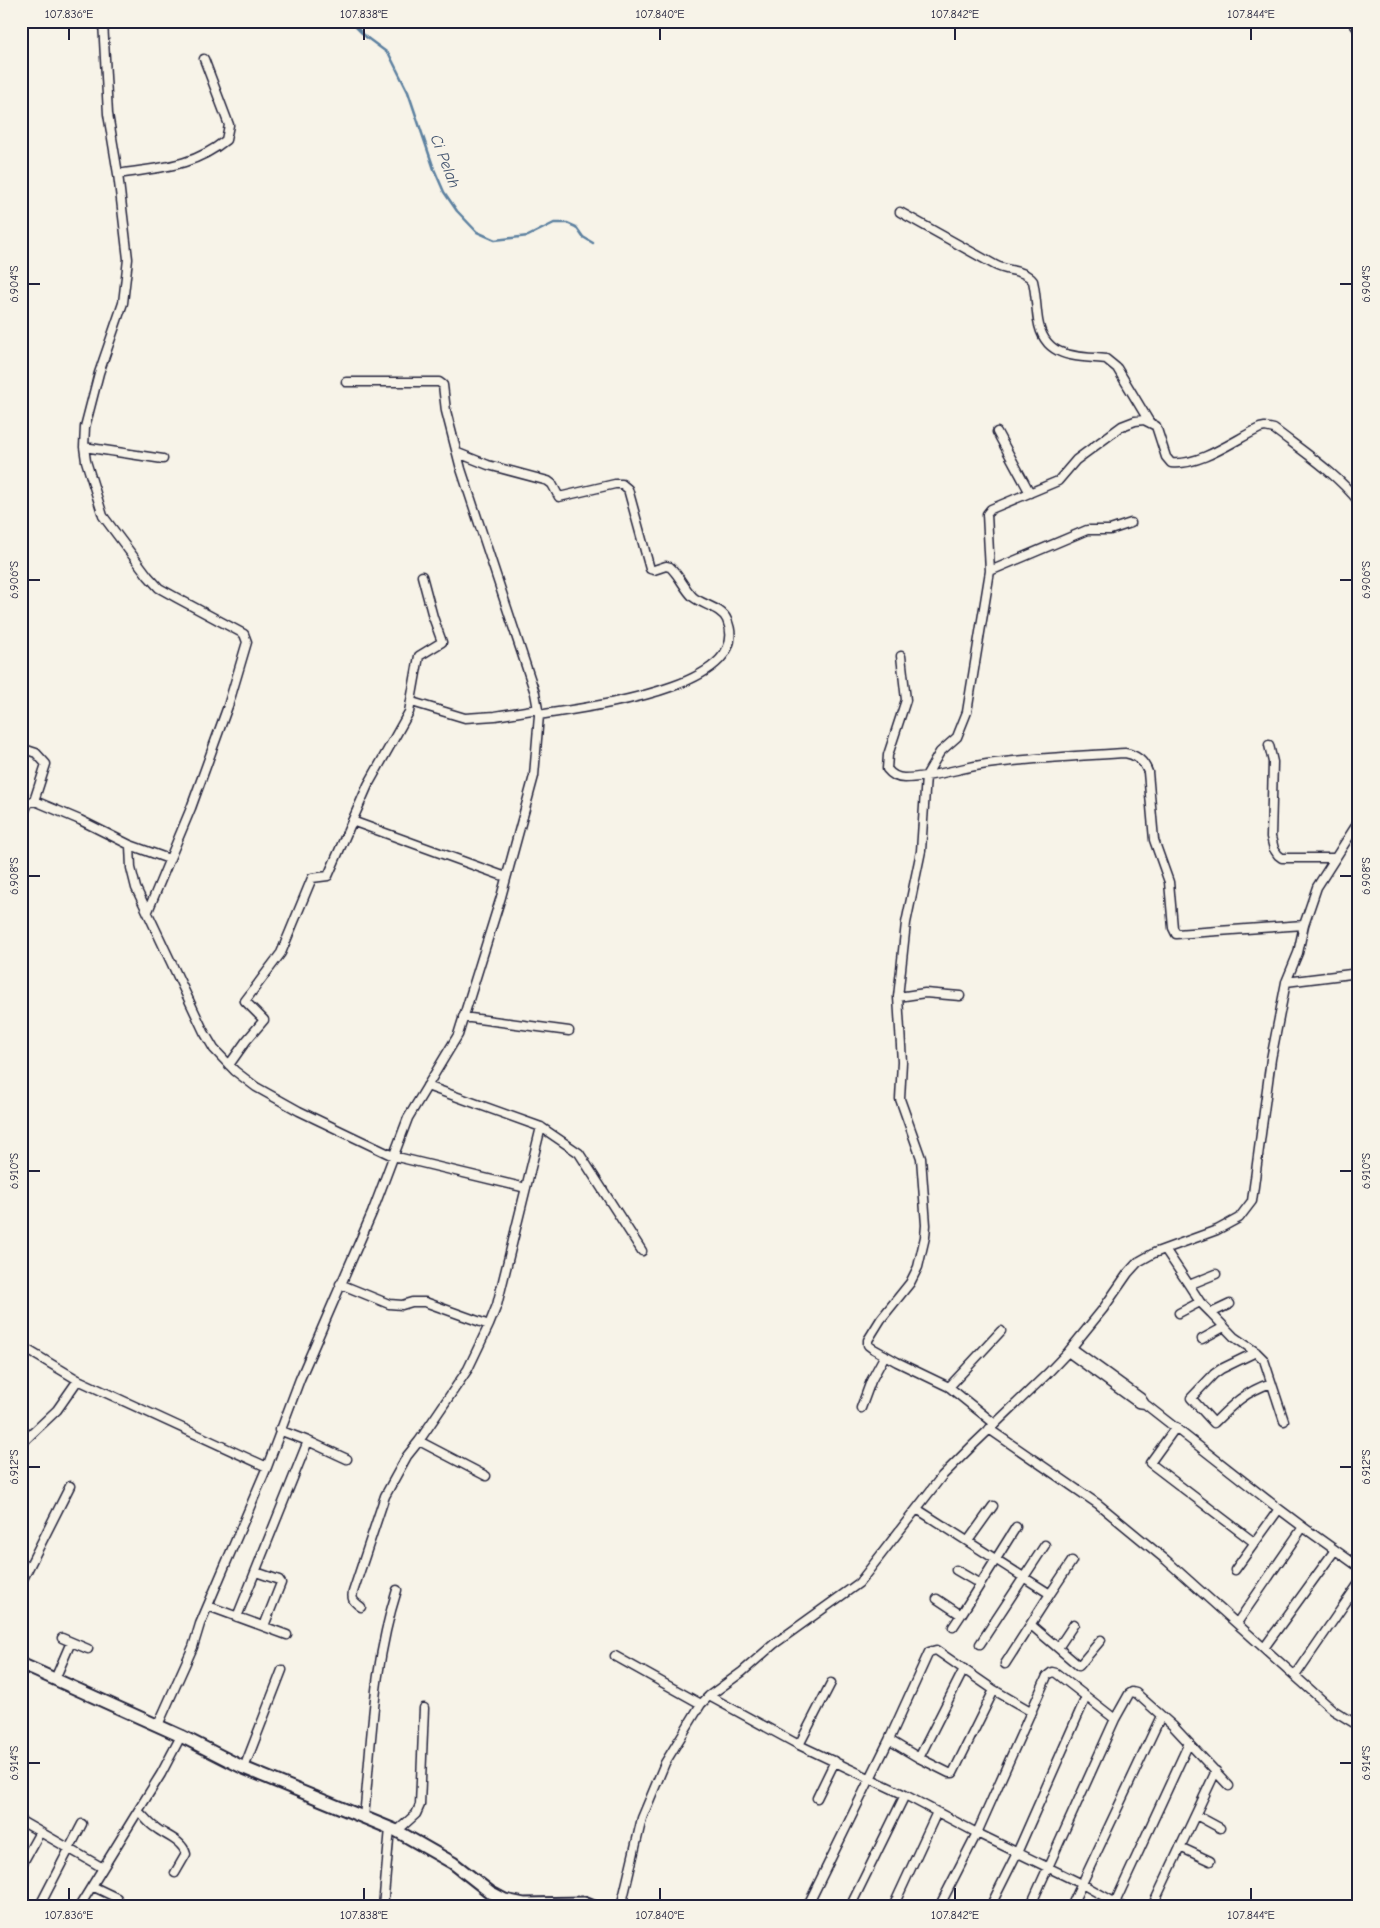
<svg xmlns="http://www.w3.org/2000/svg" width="1380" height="1928" viewBox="0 0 1380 1928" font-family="'Comic Neue',sans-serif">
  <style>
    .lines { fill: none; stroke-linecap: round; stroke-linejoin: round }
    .stream { stroke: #5d81a0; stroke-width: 2.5 }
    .street-casing { stroke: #22223b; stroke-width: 11 }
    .secondary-casing { stroke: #22223b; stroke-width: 15 }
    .street { stroke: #f7f3e8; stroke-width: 8 }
    .secondary { stroke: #f7f3e8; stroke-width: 11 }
    .ticks { fill: none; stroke: #22223b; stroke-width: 2 }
    .labels { text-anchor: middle; stroke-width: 4; stroke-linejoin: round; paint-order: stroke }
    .water-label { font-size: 16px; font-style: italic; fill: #3f516d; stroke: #f7f3e8 }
    .neatline { fill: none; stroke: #22223b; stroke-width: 2 }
    .ticks-label { font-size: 12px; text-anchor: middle; fill: #22223b }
  </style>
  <rect width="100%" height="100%" fill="#f7f3e8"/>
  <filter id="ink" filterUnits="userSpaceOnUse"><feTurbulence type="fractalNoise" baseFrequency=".02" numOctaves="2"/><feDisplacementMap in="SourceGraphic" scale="10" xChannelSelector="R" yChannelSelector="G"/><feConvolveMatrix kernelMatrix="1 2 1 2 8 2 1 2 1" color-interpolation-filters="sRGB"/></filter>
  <g filter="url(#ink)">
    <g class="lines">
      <path class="stream" d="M342,21L355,26L366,37L389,54L408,92L434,169L444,192L457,211L477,232L495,240L528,236L554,223H567L576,227L583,237L593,243"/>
      <defs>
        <path id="street" d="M103,21L108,114L118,174L128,259L123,303L99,373L85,427L84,447L86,461L103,516L148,576L159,588L177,598L244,634L247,642L228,706L191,808L148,911
          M1352,21L1359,31
          M118,174C160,167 191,168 226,140L229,125L204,59
          M900,212L995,265C1008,272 1024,269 1033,281C1036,294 1036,307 1038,320C1044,359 1076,356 1106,359L1117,368L1150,423
          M997,432L1030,493
          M84,447L163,459
          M458,453L488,465L548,481L552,484L559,497L615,484H622L628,489L650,569L654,570L666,566L670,567C679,575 684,588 693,597C703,605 722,608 727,620C757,689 579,708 539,715
          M990,571L1087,530H1110L1131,523
          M901,656L906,700L888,755L887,769C891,774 897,778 904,778C932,778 959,768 987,764C1032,758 1079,756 1125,753C1137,755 1144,761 1148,772L1154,840L1169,882L1173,928L1176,934L1304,925
          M412,702L465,718L495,716L538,709
          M1269,745L1273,762L1271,837L1274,849L1278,855L1282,858H1335
          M21,748L36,753L46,764L34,801
          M21,820L28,803L35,801L80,820L130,845L131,868L136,888L204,1032L214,1049L235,1071L256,1087L299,1111L393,1156L526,1188
          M352,821L506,877
          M130,845L169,859
          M1286,982L1359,973
          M898,997L925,993L960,996
          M463,1017L569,1031
          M229,1065L246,1041L264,1020L245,1001L281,953L312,878L328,876L368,785L409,712L419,656L442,642L433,617L422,576
          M427,1086L541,1127L579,1153L642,1251
          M1165,1249L1189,1285L1216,1274
          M340,1284L389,1304L402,1305L412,1302H425L489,1325
          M1189,1285L1200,1302L1211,1313L1230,1304
          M1179,1313L1200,1302
          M1211,1313L1234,1337L1256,1352L1264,1360L1284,1421
          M1202,1339L1224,1327
          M21,1346L78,1380L267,1467
          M1072,1348L1141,1398L1145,1404L1279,1509
          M1068,1352L1138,1403L1145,1404
          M1256,1352L1221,1369L1214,1374L1191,1398L1214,1423C1233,1404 1245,1392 1271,1383
          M949,1387L1001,1331
          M861,1408L871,1381L885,1355
          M995,1424L949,1387L897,1362L872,1348L868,1345V1340L881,1319L910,1283L918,1267L925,1237L926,1225L921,1158L900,1099L902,1062L898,997L906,923L921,851L926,776L940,752L957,737L967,712L990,571L987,514L991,509L1058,481L1076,460L1122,426L1135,421L1144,420L1156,426L1166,457L1171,463C1201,466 1234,440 1260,428L1265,427L1274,429C1304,452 1336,473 1359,502
          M1176,1427L1150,1463L1255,1543
          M989,1429L1098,1504L1166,1560L1333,1710L1359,1726
          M308,1441L347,1459
          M419,1441L486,1476
          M21,1444L57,1410L78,1380
          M917,1509L1050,1594L1072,1561
          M968,1541L993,1506
          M956,1570L980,1584
          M1235,1570L1279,1509L1303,1527
          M256,1572L279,1580L281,1583L264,1626
          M21,1583L70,1486
          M937,1599L961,1615L1016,1527
          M208,1606L287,1635
          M361,1607C355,1602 351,1601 353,1592L385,1496L407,1456L419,1441L468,1369L489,1325L497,1305L541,1127
          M237,1617L308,1441L279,1430
          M1237,1623L1303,1527L1359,1567
          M1031,1625L1058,1648L1074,1624
          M953,1627L961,1615
          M62,1638L88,1649
          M980,1644L1045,1545
          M1058,1648L1079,1666L1101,1640
          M1264,1648L1335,1550
          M615,1656L701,1704
          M1005,1664L1050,1594
          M1295,1676L1359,1583
          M55,1679L71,1642
          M709,1696L799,1745L905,1795L977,1833L1082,1884L1123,1907
          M158,1725L193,1647L200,1624L267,1467L300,1379L372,1213L408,1118L458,1035L501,897L534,776L539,715L535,693L461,469L446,411L443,385L439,382H346
          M889,1740L919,1758L964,1669
          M799,1745L831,1683
          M919,1758L949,1773H953L994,1690
          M244,1768L282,1670
          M817,1798L835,1761
          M1196,1815L1220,1828
          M364,1817C372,1739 373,1665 397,1590
          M21,1821L103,1868
          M397,1831L416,1814L420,1805L424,1708
          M1180,1847L1210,1861
          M21,1866L40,1832
          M175,1873L186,1854C182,1840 166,1836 156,1828C149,1824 144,1816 138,1811L161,1774L181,1736
          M92,1886L117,1898
          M1114,1905L1189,1743
          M39,1907L82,1824
          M79,1907L138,1811
          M383,1907L390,1828
          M621,1907L642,1818L665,1763L701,1704L709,1696L742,1672L774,1644L859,1583L942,1476L974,1444L1047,1374L1068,1352L1103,1309L1128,1273L1138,1262L1154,1253L1217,1230L1239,1218L1252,1201L1271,1059L1286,982L1298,953L1304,925L1317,887L1359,821
          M807,1907L889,1740L929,1652L936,1650L994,1690L1032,1712
          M850,1907L905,1795
          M893,1907L937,1812
          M939,1907L977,1833L1047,1676L1052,1672L1056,1673L1115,1719
          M990,1907L1017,1853L1086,1697
          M1030,1907L1115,1719L1129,1694L1132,1692L1136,1693L1173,1726L1229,1786
          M1071,1907L1161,1716
          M1152,1907L1216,1771"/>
        <path id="secondary" d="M21,1664L181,1736L244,1768L397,1831L453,1863L490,1892L505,1900L524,1904L584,1903L594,1907"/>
      </defs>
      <use href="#street" class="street-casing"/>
      <use href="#secondary" class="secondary-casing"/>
      <use href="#street" class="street"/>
      <use href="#secondary" class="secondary"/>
    </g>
  </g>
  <path class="ticks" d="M69,28V40M364,28V40M660,28V40M955,28V40M1251,28V40M28,284H40M1340,284H1352M28,580H40M1340,580H1352M28,876H40M1340,876H1352M28,1171H40M1340,1171H1352M28,1467H40M1340,1467H1352M28,1763H40M1340,1763H1352M69,1888V1900M364,1888V1900M660,1888V1900M955,1888V1900M1251,1888V1900"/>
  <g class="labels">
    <g class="water-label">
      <text transform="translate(446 161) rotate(69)" y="6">Ci Pelah</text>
    </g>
  </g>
  <rect width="1380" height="1928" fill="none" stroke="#f7f3e8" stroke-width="55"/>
  <rect x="28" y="28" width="1324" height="1872" class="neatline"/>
  <g class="ticks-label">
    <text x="69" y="18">107.836°E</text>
    <text x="364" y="18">107.838°E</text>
    <text x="660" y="18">107.840°E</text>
    <text x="955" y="18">107.842°E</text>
    <text x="1251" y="18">107.844°E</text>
    <text transform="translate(14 284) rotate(-90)" y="4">6.904°S</text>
    <text transform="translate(1366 284) rotate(-90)" y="4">6.904°S</text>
    <text transform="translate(14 580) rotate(-90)" y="4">6.906°S</text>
    <text transform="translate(1366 580) rotate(-90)" y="4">6.906°S</text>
    <text transform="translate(14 876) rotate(-90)" y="4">6.908°S</text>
    <text transform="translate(1366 876) rotate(-90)" y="4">6.908°S</text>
    <text transform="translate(14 1171) rotate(-90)" y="4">6.910°S</text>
    <text transform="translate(1366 1171) rotate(-90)" y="4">6.910°S</text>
    <text transform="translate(14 1467) rotate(-90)" y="4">6.912°S</text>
    <text transform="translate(1366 1467) rotate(-90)" y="4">6.912°S</text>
    <text transform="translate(14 1763) rotate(-90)" y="4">6.914°S</text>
    <text transform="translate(1366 1763) rotate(-90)" y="4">6.914°S</text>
    <text x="69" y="1919">107.836°E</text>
    <text x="364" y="1919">107.838°E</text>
    <text x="660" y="1919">107.840°E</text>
    <text x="955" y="1919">107.842°E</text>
    <text x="1251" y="1919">107.844°E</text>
  </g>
</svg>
